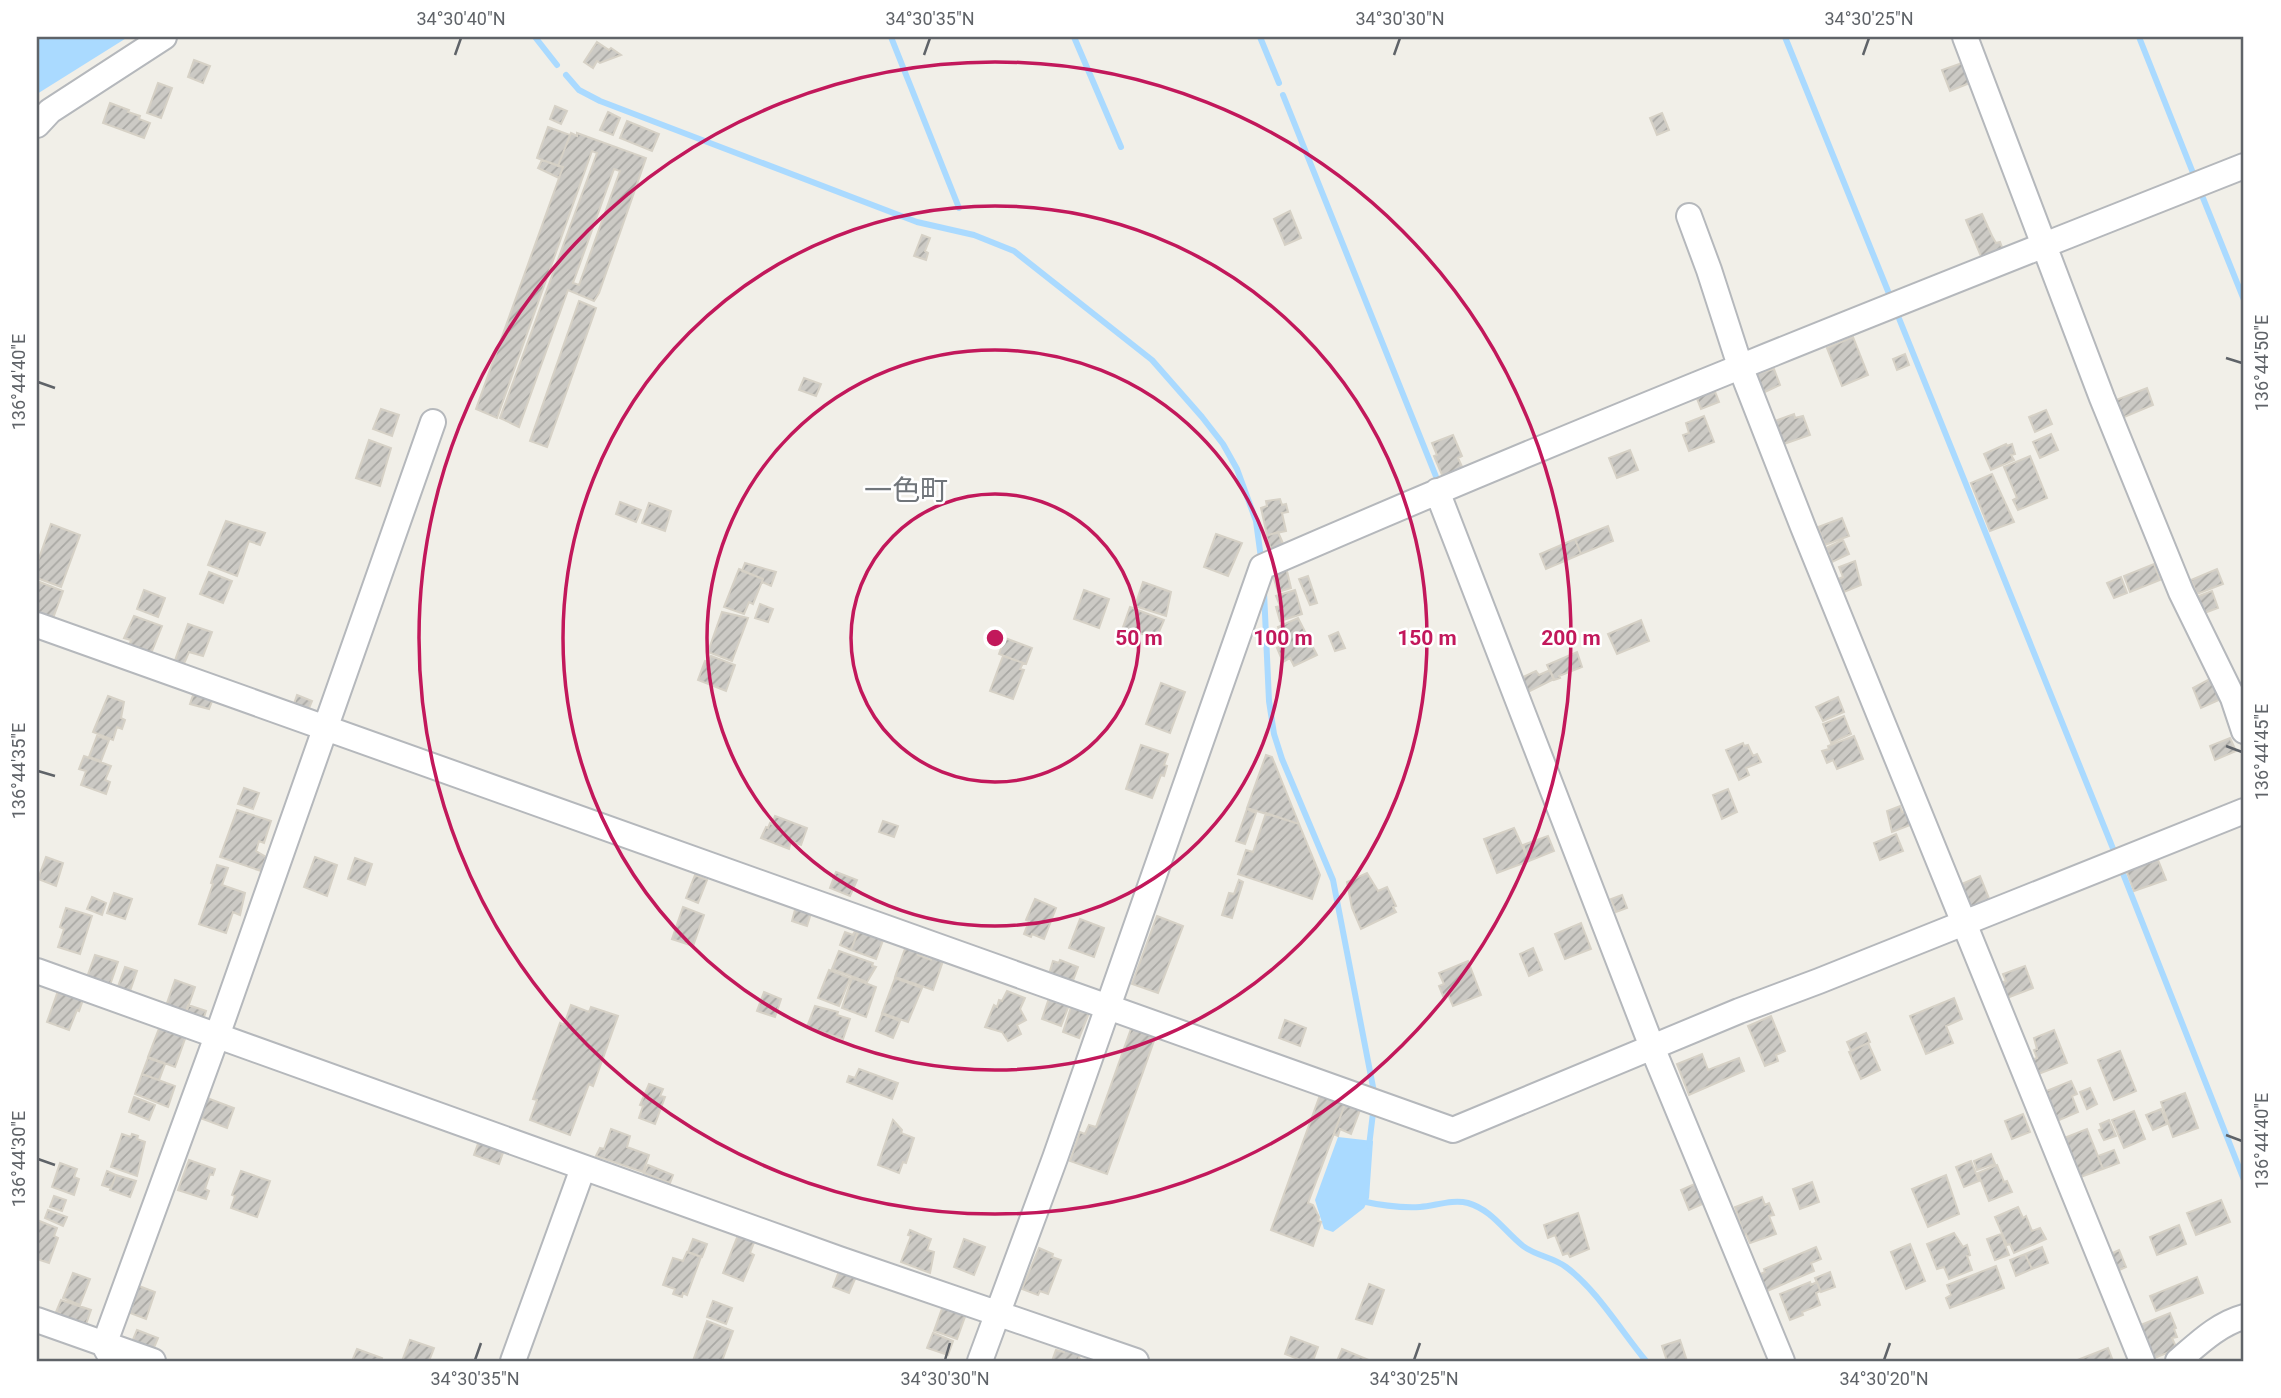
<svg xmlns="http://www.w3.org/2000/svg" width="2281" height="1398" viewBox="0 0 2281 1398" font-family="Roboto,'Noto Sans JP',sans-serif">
  <style>
    .water { fill: #aadaff }
    .lines { fill: none; stroke-linecap: round; stroke-linejoin: round }
    .stream { stroke: #aadaff; stroke-width: 6 }
    .building { fill: url(#building-hatch); stroke: #d6d1c6; stroke-width: 2; fill-rule: evenodd }
    .minor-casing { stroke: #b5b8bc; stroke-width: 28 }
    .minor { stroke: #fff; stroke-width: 24 }
    .ticks { fill: none; stroke: #5f6368; stroke-width: 2.5 }
    .ring { fill: none; stroke: #c2185b; stroke-width: 3.5 }
    .labels { text-anchor: middle; stroke-width: 5; stroke-linejoin: round; paint-order: stroke }
    .quarter-label { font-size: 28px; fill: #70757a; stroke: #fff }
    .centre { fill: #c2185b; stroke: #fff; stroke-width: 3.5 }
    .ring-label { font-size: 21px; text-anchor: middle; font-weight: bold; fill: #c2185b; stroke: #fff; stroke-width: 5; stroke-linejoin: round; paint-order: stroke }
    .neatline { fill: none; stroke: #5f6368; stroke-width: 2.5 }
    .ticks-label { font-size: 18px; text-anchor: middle; fill: #5f6368 }
  </style>
  <defs>
    <pattern id="building-hatch" width="6" height="6" patternUnits="userSpaceOnUse" patternTransform="scale(1.75)"><rect width="6" height="6" fill="#cccac5"/><path d="M-1 1l2-2M0 6l6-6M5 7l2-2" fill="none" stroke="#a9a8a4"/></pattern>
  </defs>
  <rect width="100%" height="100%" fill="#f1efe8"/>
  <path class="water" d="M37,37H128L37,94Z
    M1338,1137L1373,1141L1369,1198L1364,1208L1333,1232L1324,1229L1315,1200Z"/>
  <g class="lines">
    <path class="stream" d="M535,37L557,65
      M891,37L959,208
      M1074,37L1121,147
      M1260,37L1279,83
      M1785,37L1892,301
      M2139,37L2195,178
      M566,75L579,90L600,101L917,222L974,235L1014,251L1152,360L1202,417L1223,444L1237,469L1256,521L1261,558
      M1283,95L1439,484
      M2199,188L2244,300
      M1896,311L2116,856
      M1264,592L1269,701L1274,734L1282,759L1333,880L1374,1092
      M2120,866L2244,1180
      M1369,1146L1373,1113
      M1361,1201C1379,1205 1400,1208 1420,1207C1435,1206 1452,1199 1468,1203C1492,1210 1504,1231 1523,1246C1536,1256 1553,1257 1566,1267C1597,1290 1621,1331 1646,1361"/>
  </g>
  <path class="building" d="M597,42L609,50L611,48L621,55L600,63L597,61L593,68L584,62Z
    M194,60L210,66L203,83L188,77Z
    M1962,63L1970,83L1950,91L1942,70Z
    M158,83L172,88L161,118L147,113Z
    M110,103L129,110L128,112L140,116L139,119L150,123L144,138L103,123Z
    M555,106L567,111L561,124L550,119Z
    M608,112L620,118L613,135L600,130Z
    M1662,113L1669,130L1657,135L1650,118Z
    M627,121L659,134L652,151L620,138Z
    M548,127L570,135L558,166L537,158Z
    M571,133L577,136V133L646,158L599,293L594,301L568,290L519,427L500,418L597,153L592,151L497,418L476,409L563,167L558,166ZM614,169L620,171L579,285L573,283Z
    M542,160L563,167L559,178L538,168Z
    M1290,211L1301,238L1285,245L1274,219Z
    M1982,214L1992,236L1996,243L2000,242L2006,258L1985,266L1966,220Z
    M922,235L930,238L925,251L928,253L926,260L914,256Z
    M579,301L596,308L547,447L530,441Z
    M1853,337L1868,375L1842,386L1827,348Z
    M1905,354L1909,365L1897,370L1893,359Z
    M1774,369L1780,385L1763,393L1756,374Z
    M804,378L821,384L816,396L799,390Z
    M2147,388L2153,405L2122,418L2116,400Z
    M1714,389L1719,402L1701,409L1696,396Z
    M381,409L399,415L392,436L373,429Z
    M2046,410L2052,424L2035,432L2029,417Z
    M1794,414L1795,418L1803,416L1810,435L1784,444L1775,421Z
    M1704,416L1714,442L1689,451L1683,435L1689,433L1686,423Z
    M2051,434L2058,450L2040,458L2033,442Z
    M1453,435L1462,456L1458,458L1465,473L1445,482L1434,456L1437,455L1432,443Z
    M369,440L391,448L380,486L356,478Z
    M2006,444L2007,446L2012,444L2015,454L2011,455L2014,460L1991,470L1984,454Z
    M1630,450L1638,470L1617,478L1609,458Z
    M2030,456L2047,498L2018,510L2013,500L2017,498L2004,467Z
    M1992,474L2014,522L1990,531L1971,483Z
    M1280,499L1282,505L1286,504L1288,512L1282,513L1286,531L1267,535L1261,508L1267,506L1266,501Z
    M620,502L641,510L636,522L616,514Z
    M649,503L671,511L665,531L642,523Z
    M1842,518L1849,536L1825,545L1818,527Z
    M226,521L265,533L260,545L249,541L237,576L208,565Z
    M51,524L80,535L61,587L37,578V564Z
    M1608,526L1613,541L1581,554L1575,539Z
    M1278,532L1285,548L1273,554L1266,536Z
    M1216,534L1242,543L1228,576L1204,567Z
    M1575,539L1581,554L1546,569L1540,554Z
    M1843,540L1849,554L1832,562L1826,548Z
    M1855,561L1861,585L1844,592L1838,579L1843,577L1839,567Z
    M745,563L776,572L771,586L762,582L763,579L742,571Z
    M2154,564L2160,580L2130,592L2124,576Z
    M1286,567L1291,588L1278,592L1272,572Z
    M739,569L763,579L753,604L749,602L744,614L724,607Z
    M2217,569L2223,584L2197,594L2191,580Z
    M209,572L232,581L223,603L200,594Z
    M1308,576L1317,603L1310,605L1299,579Z
    M2121,577L2127,593L2114,598L2107,583Z
    M37,581L63,591L52,621L37,616Z
    M1143,582L1171,592L1166,616L1135,606Z
    M144,590L165,598L158,617L137,609Z
    M1084,590L1109,599L1099,628L1074,619Z
    M1295,590L1302,614L1280,621L1276,607L1280,606L1276,596Z
    M2212,591L2218,608L2202,614L2196,597Z
    M760,604L773,609L768,622L755,618Z
    M1130,607L1164,620L1156,639L1140,633L1139,637L1122,630Z
    M722,612L748,618L732,661L708,652Z
    M134,616L162,626L150,656L128,649L131,640L124,638Z
    M1298,618L1317,655L1294,666L1290,658L1283,662L1277,648L1285,644L1278,627Z
    M1641,620L1649,641L1617,654L1608,634Z
    M188,624L212,632L203,656L189,652L183,666L174,663Z
    M1338,632L1345,648L1335,651L1329,636Z
    M1005,638L1032,648L1026,664L999,654Z
    M1577,652L1582,667L1559,676L1560,678L1554,680L1547,665Z
    M711,656L735,665L726,691L698,680L705,661L708,662Z
    M1003,656L1023,663L1020,669L1024,670L1013,699L990,691Z
    M1550,670L1554,679L1526,693L1519,679L1536,671L1539,675Z
    M2212,678L2221,699L2201,708L2193,688Z
    M1161,683L1185,692L1170,733L1146,724Z
    M195,689L214,696L209,709L190,704Z
    M297,695L312,701L307,713L293,707Z
    M108,696L124,702L121,718L125,720L122,729L117,727L113,740L93,732Z
    M1838,697L1844,712L1823,721L1816,707Z
    M1844,716L1851,734L1831,743L1823,724Z
    M97,736L109,740L101,761L89,757Z
    M1854,736L1863,759L1837,769L1833,760L1827,763L1822,751L1829,749L1828,746Z
    M2230,738L2236,751L2215,760L2210,746Z
    M1743,743L1744,746L1748,745L1753,756L1757,754L1761,762L1746,768L1749,775L1739,780L1726,750Z
    M1141,745L1168,754L1164,765L1167,766L1164,776L1161,775L1152,798L1126,789Z
    M1266,755L1272,757L1299,824L1247,808Z
    M84,756L111,766L105,780L110,782L106,794L81,785L86,771L79,769Z
    M244,788L259,793L253,809L238,804Z
    M1728,789L1737,812L1722,819L1713,795Z
    M1900,806L1902,812L1907,810L1913,824L1892,832L1887,811Z
    M1247,809L1256,813L1245,844L1236,841Z
    M237,810L271,821L264,843L259,841L256,851L266,857L261,871L220,857Z
    M1266,813L1299,824L1320,875L1312,899L1238,874L1246,850L1253,852Z
    M775,816L807,828L801,845L791,841L789,849L761,838L766,827L768,828L770,823L772,824Z
    M883,821L898,826L894,837L879,832Z
    M1514,828L1529,861L1497,873L1484,839Z
    M1896,834L1903,851L1880,860L1874,843Z
    M1548,836L1554,851L1529,861L1523,845Z
    M46,857L63,863L56,886L38,879Z
    M315,857L337,865L327,896L304,887Z
    M355,858L372,864L365,885L348,879Z
    M2158,860L2166,880L2134,891L2126,870Z
    M217,865L228,868L222,885L245,893L240,915L233,912L226,933L199,924L213,884L211,883Z
    M836,872L857,880L850,896L830,888Z
    M1367,873L1378,891L1387,887L1396,906L1393,907L1396,912L1361,929L1352,908L1347,882Z
    M695,875L707,880L698,903L686,898Z
    M1980,876L1990,901L1970,919L1957,886Z
    M1239,880L1243,882L1232,918L1222,915L1229,893L1234,894Z
    M114,893L132,899L125,919L107,913Z
    M1622,895L1627,908L1616,912L1611,899Z
    M92,897L106,903L102,915L87,909Z
    M1035,899L1056,908L1044,939L1032,934L1031,937L1024,934L1029,921L1026,920Z
    M797,902L813,907L807,926L792,921Z
    M683,907L704,915L693,946L672,939Z
    M66,908L92,916L80,954L58,947L64,929L60,927Z
    M1157,916L1183,926L1158,993L1132,984Z
    M1080,919L1104,928L1094,957L1069,948Z
    M1581,923L1591,949L1565,959L1555,934Z
    M860,926L885,935L876,959L851,950Z
    M855,931L858,932L851,950L840,945L845,932L853,935Z
    M907,943L921,948L918,955L931,960L933,954L944,958L933,990L895,977Z
    M1533,948L1542,970L1529,976L1520,954Z
    M839,951L873,963L872,966L876,967L867,982L832,969Z
    M95,955L118,962L109,988L86,980Z
    M1060,960L1078,967L1071,986L1049,974L1053,961L1059,963Z
    M1468,961L1481,995L1453,1006L1448,994L1443,996L1439,986L1444,984L1439,973Z
    M2025,966L2033,988L2007,998L2001,983L2006,981L2003,974Z
    M125,967L137,971L130,991L116,992Z
    M829,970L850,978L839,1006L818,998Z
    M852,978L876,987L866,1017L842,1008Z
    M895,978L922,988L908,1022L882,1013Z
    M175,980L195,987L185,1016L165,1009Z
    M59,988L84,997L79,1011L77,1010L69,1030L47,1022Z
    M1007,991L1025,998L1020,1009L1026,1020L1017,1025L1021,1034L1008,1041L1002,1032L985,1027L994,1005L997,1007L999,1000L1002,1001Z
    M764,992L781,999L775,1017L757,1011Z
    M1049,998L1069,1005L1061,1026L1042,1019Z
    M1954,998L1962,1019L1946,1026L1953,1043L1926,1054L1910,1016Z
    M1073,1001L1091,1008L1079,1038L1063,1032Z
    M188,1005L206,1011L202,1023L184,1017Z
    M571,1005L589,1012L591,1007L618,1016L593,1086L589,1084L570,1135L530,1120L537,1100L533,1099L560,1023L564,1025Z
    M815,1006L838,1012L837,1015L850,1019L843,1039L807,1027Z
    M882,1014L900,1021L893,1038L876,1031Z
    M1771,1016L1785,1051L1776,1055L1778,1061L1765,1066L1748,1026Z
    M1285,1020L1306,1028L1300,1046L1279,1038Z
    M160,1026L186,1036L175,1067L148,1057Z
    M1132,1026L1156,1035L1107,1174L1070,1161L1080,1132L1085,1134L1089,1125L1096,1127Z
    M2054,1030L2067,1063L2036,1075L2031,1060L2037,1058L2034,1050L2037,1049L2034,1038Z
    M1866,1033L1870,1042L1851,1051L1847,1042Z
    M1868,1043L1880,1070L1861,1079L1849,1052Z
    M2120,1051L2136,1091L2114,1100L2098,1060Z
    M1702,1054L1708,1070L1739,1058L1744,1071L1689,1095L1677,1064Z
    M148,1058L165,1064L159,1080L142,1074Z
    M859,1069L898,1083L892,1099L847,1082L849,1076L855,1078Z
    M142,1074L175,1086L168,1107L135,1094Z
    M2071,1081L2077,1094L2072,1096L2078,1112L2057,1121L2044,1092Z
    M649,1084L663,1089L660,1096L665,1097L655,1124L639,1118L643,1106L640,1105Z
    M2090,1088L2097,1104L2087,1109L2080,1092Z
    M2185,1093L2198,1128L2173,1137L2161,1102Z
    M1320,1095L1345,1104L1308,1203L1313,1205L1319,1217L1318,1221L1321,1222L1313,1246L1271,1230Z
    M134,1097L155,1105L149,1120L129,1112Z
    M207,1098L234,1108L227,1128L200,1118Z
    M1345,1104L1360,1110L1351,1134L1340,1129L1338,1136L1334,1134Z
    M2161,1109L2167,1124L2153,1130L2146,1115Z
    M2134,1111L2145,1139L2124,1148L2112,1120Z
    M2023,1114L2030,1132L2012,1139L2005,1121Z
    M893,1120L902,1130L901,1133L914,1138L906,1163L903,1162L899,1173L878,1165Z
    M2109,1120L2116,1136L2104,1140L2099,1130L2102,1129L2100,1124Z
    M611,1129L630,1136L627,1147L649,1155L643,1172L596,1156L600,1148L604,1149Z
    M2087,1129L2103,1169L2078,1178L2064,1138Z
    M122,1134L131,1137L132,1134L138,1136L137,1139L145,1142L137,1176L111,1167Z
    M480,1138L505,1147L499,1164L474,1155Z
    M2114,1150L2119,1163L2103,1169L2098,1156Z
    M1991,1154L1995,1164L1977,1170L1974,1161Z
    M189,1160L215,1169L213,1175L210,1174L205,1189L209,1191L206,1199L178,1190Z
    M1971,1161L1979,1181L1964,1187L1956,1167Z
    M60,1163L77,1169L74,1177L79,1179L74,1195L52,1187Z
    M648,1165L673,1175L670,1183L644,1173Z
    M1997,1165L2004,1182L2007,1181L2012,1192L1989,1201L1978,1173Z
    M107,1171L116,1175L111,1188L102,1185Z
    M241,1171L270,1181L257,1217L231,1208L235,1196L232,1195Z
    M116,1175L136,1181L130,1197L110,1190Z
    M1946,1175L1959,1214L1928,1227L1912,1189Z
    M1699,1182L1707,1202L1689,1210L1681,1190Z
    M1812,1182L1819,1202L1800,1209L1793,1189Z
    M54,1196L66,1200L62,1211L50,1207Z
    M1762,1197L1765,1205L1769,1203L1774,1215L1769,1216L1776,1234L1750,1243L1746,1234L1744,1235L1735,1207Z
    M2221,1200L2230,1222L2196,1235L2187,1213Z
    M2018,1207L2023,1218L2026,1216L2032,1231L2040,1228L2046,1239L2014,1253L2010,1244L2007,1245L1995,1217Z
    M48,1210L67,1217L63,1226L45,1218Z
    M1578,1213L1589,1249L1570,1257L1568,1253L1563,1255L1555,1235L1548,1238L1544,1225Z
    M37,1220L57,1228L54,1236L58,1238L49,1263L37,1259Z
    M2179,1225L2186,1244L2157,1255L2150,1237Z
    M740,1230L755,1240L750,1253L754,1255L743,1281L723,1273Z
    M910,1230L931,1239L927,1250L934,1252L930,1273L901,1262L911,1236L908,1235Z
    M1954,1233L1963,1247L1967,1245L1970,1255L1967,1256L1972,1270L1949,1279L1944,1267L1937,1269L1927,1244Z
    M2001,1234L2009,1255L1995,1260L1987,1239Z
    M693,1239L707,1244L702,1257L688,1252Z
    M964,1239L985,1247L974,1275L954,1267Z
    M1910,1244L1925,1281L1906,1289L1891,1252Z
    M1816,1247L1821,1259L1811,1263L1814,1271L1765,1292L1758,1275L1765,1272L1764,1269Z
    M2042,1247L2048,1263L2032,1269L2025,1254Z
    M1039,1248L1053,1254L1052,1257L1061,1260L1048,1294L1040,1291L1038,1295L1022,1289Z
    M2119,1250L2126,1267L2115,1272L2108,1255Z
    M687,1252L701,1257L687,1295L683,1293L682,1297L673,1294L675,1289L663,1285L673,1258L683,1261Z
    M2025,1254L2032,1269L2016,1276L2010,1260Z
    M841,1266L858,1272L849,1293L833,1287Z
    M1996,1266L2004,1288L1950,1308L1946,1298L1951,1295L1947,1285Z
    M1830,1272L1835,1287L1821,1292L1815,1278Z
    M73,1273L90,1279L80,1305L63,1298Z
    M2197,1277L2203,1293L2156,1311L2150,1296Z
    M1810,1282L1811,1285L1817,1282L1820,1291L1816,1293L1820,1305L1802,1312L1803,1315L1790,1320L1780,1294Z
    M1369,1284L1384,1290L1372,1324L1356,1319Z
    M139,1286L155,1292L146,1319L130,1313Z
    M61,1300L91,1310L85,1327L59,1318L60,1313L56,1312Z
    M713,1301L732,1308L726,1324L707,1317Z
    M944,1303L967,1311L957,1339L934,1331Z
    M2170,1313L2176,1328L2174,1329L2177,1337L2172,1338L2177,1349L2152,1359L2138,1326Z
    M707,1321L733,1331L722,1361H693Z
    M137,1330L158,1338L153,1350L132,1342Z
    M933,1333L953,1341L948,1355L927,1348Z
    M1291,1337L1318,1347L1313,1361H1303L1285,1354Z
    M410,1340L434,1348L429,1361H402Z
    M1680,1340L1687,1361H1667L1662,1346Z
    M1066,1347L1081,1352L1079,1358L1082,1361H1052L1056,1350L1064,1352Z
    M2108,1348L2113,1361H2075Z
    M357,1349L382,1358L381,1361H352Z
    M1342,1349L1371,1361H1337Z"/>
  <g class="lines">
    <defs>
      <path id="minor" d="M1965,37L2102,398L2181,592L2233,698L2244,731
        M37,125L50,111L164,37
        M1689,216L1709,270L1740,366L1803,527L2142,1361
        M1437,491L1652,1047L1782,1361
        M37,625L1453,1130L1739,1011L1819,981L2244,811
        M37,971L839,1259L1136,1361
        M37,1320L153,1361
        M113,1361L104,1345L217,1036L433,422
        M513,1361L583,1168
        M980,1361L1055,1158L1262,567C1586,426 1915,296 2244,166
        M2178,1361C2198,1344 2218,1324 2244,1317"/>
    </defs>
    <use href="#minor" class="minor-casing"/>
    <use href="#minor" class="minor"/>
  </g>
  <path class="ticks" d="M455,55L461,38M924,55L930,38M1394,55L1400,38M1863,55L1869,38M2226,358L2242,363M38,382L55,388M2226,746L2242,752M38,771L55,776M2226,1135L2242,1141M38,1159L55,1165M475,1360L481,1343M945,1360L950,1343M1414,1360L1420,1343M1884,1360L1890,1343"/>
  <g class="ring">
    <circle cx="995" cy="638" r="144"/>
    <circle cx="995" cy="638" r="288"/>
    <circle cx="995" cy="638" r="432"/>
    <circle cx="995" cy="638" r="576"/>
  </g>
  <g class="labels">
    <g class="quarter-label">
      <text x="906" y="500">一色町</text>
    </g>
  </g>
  <circle cx="995" cy="638" r="10" class="centre"/>
  <g class="ring-label">
    <text x="1139" y="645">50 m</text>
    <text x="1283" y="645">100 m</text>
    <text x="1427" y="645">150 m</text>
    <text x="1571" y="645">200 m</text>
  </g>
  <rect width="2281" height="1398" fill="none" stroke="#ffffff" stroke-width="77"/>
  <rect x="38" y="38" width="2204" height="1322" class="neatline"/>
  <g class="ticks-label">
    <text x="461" y="25">34°30'40"N</text>
    <text x="930" y="25">34°30'35"N</text>
    <text x="1400" y="25">34°30'30"N</text>
    <text x="1869" y="25">34°30'25"N</text>
    <text transform="translate(2262 363) rotate(-90)" y="6">136°44'50"E</text>
    <text transform="translate(19 382) rotate(-90)" y="6">136°44'40"E</text>
    <text transform="translate(2262 752) rotate(-90)" y="6">136°44'45"E</text>
    <text transform="translate(19 771) rotate(-90)" y="6">136°44'35"E</text>
    <text transform="translate(2262 1141) rotate(-90)" y="6">136°44'40"E</text>
    <text transform="translate(19 1159) rotate(-90)" y="6">136°44'30"E</text>
    <text x="475" y="1385">34°30'35"N</text>
    <text x="945" y="1385">34°30'30"N</text>
    <text x="1414" y="1385">34°30'25"N</text>
    <text x="1884" y="1385">34°30'20"N</text>
  </g>
</svg>
